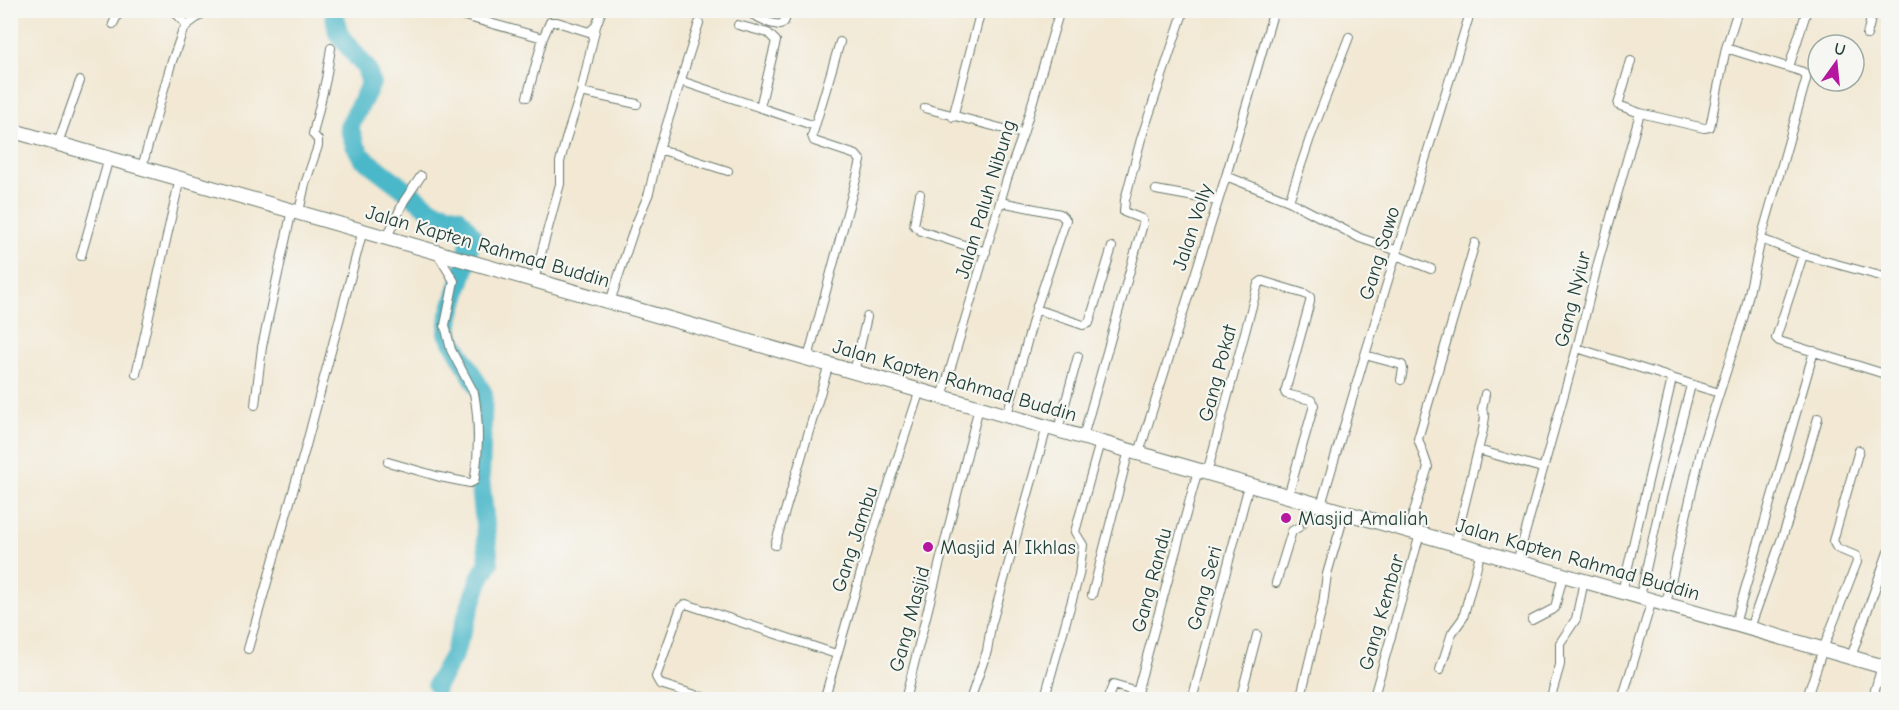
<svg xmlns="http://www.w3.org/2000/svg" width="1899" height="710" viewBox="0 0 1899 710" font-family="'Comic Neue',sans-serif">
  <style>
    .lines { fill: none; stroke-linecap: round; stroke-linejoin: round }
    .canal { stroke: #4cb8c9; stroke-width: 10 }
    .river { stroke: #4cb8c9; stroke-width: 20 }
    .street-tunnel { stroke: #c8c6b3; stroke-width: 8; stroke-dasharray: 8 4; stroke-linecap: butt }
    .street-casing { stroke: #69796c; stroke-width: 10 }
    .primary-casing { stroke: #69796c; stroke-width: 16 }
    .street { stroke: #fff; stroke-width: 8 }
    .primary { stroke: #fff; stroke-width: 14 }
    .poi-dot { fill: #b5179e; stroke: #f6f6f2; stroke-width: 2 }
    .labels { text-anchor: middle; stroke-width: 4.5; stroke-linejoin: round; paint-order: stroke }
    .street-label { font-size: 20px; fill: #1f3d34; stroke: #f6f6f2 }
    .poi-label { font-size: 20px; fill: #1f3d34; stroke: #f6f6f2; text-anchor: start }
  </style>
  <rect width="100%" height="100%" fill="#f6f6f2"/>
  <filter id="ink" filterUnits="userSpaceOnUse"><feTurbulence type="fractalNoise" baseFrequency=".0167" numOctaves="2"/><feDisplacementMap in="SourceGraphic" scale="12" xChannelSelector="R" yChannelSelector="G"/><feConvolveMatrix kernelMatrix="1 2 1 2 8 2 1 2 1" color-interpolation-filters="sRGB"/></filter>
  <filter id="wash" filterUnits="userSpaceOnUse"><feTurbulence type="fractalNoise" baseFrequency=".008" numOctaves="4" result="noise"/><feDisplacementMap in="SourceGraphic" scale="24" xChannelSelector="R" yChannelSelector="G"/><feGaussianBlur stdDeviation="1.35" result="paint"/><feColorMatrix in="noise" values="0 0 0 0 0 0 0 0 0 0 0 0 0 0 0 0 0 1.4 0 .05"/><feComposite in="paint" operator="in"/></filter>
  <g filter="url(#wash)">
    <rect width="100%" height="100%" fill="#f2e8d3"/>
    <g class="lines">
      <path class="canal" d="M437,684L442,700"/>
      <path class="river" d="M334,10L338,33L366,68L371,83L349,127L355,145L362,157L433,211L458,218L471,234L466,264L450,315L448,333L483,394L480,477L489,563L480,578L453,656L437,684"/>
    </g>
  </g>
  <g filter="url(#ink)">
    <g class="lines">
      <path class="street-tunnel" d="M1299,527L1304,525L1307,512"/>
      <defs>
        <path id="street" d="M443,10L543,38L550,22H557L589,32L596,26
          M753,15L770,23L780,25L784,22L789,10
          M113,24L120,10
          M187,25L207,10
          M738,25L768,33L776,41L760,107
          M1867,35L1873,10
          M1789,67L1807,10
          M681,81L815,126L840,42
          M581,92L637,104
          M527,97L543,38
          M925,108L1023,134
          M1640,113L1704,128L1710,127L1726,48L1738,10
          M953,117L981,10
          M58,143L80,81
          M659,149L728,171
          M142,167L171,64L182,33L187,25L173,10
          M1226,176L1289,201L1360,238L1398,251
          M1156,190L1217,201
          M920,194L914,225L921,231L986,252
          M1289,201L1310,138L1349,37
          M1001,202L1060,214L1066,220L1036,309L1007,415
          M299,212L305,184L318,146V140L313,134L326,79L331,48
          M387,237L404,201L421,176
          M1761,239L1803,255L1888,278
          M1396,255L1431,269
          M1803,255L1776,338L1779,341L1888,375
          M81,256L109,158
          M534,280L560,184V162L566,139L581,92L596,26L602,10
          M610,302L634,229L649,193L659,149L699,23
          M1036,309L1083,325L1089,323L1112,247
          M1577,348L1719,393
          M1365,355L1402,365L1403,369L1401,380
          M808,358L861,161L856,155L814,141L812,136L815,126
          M854,372L867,317
          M136,374L180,178
          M942,397L1007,179L1023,134L1060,10
          M255,405L262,347L292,210
          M1058,430L1078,356
          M1083,437L1143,224L1142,219L1124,212L1125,200L1141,139L1184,10
          M1478,450L1542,468
          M1139,453L1226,176L1274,10
          M388,462L440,477L470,483L474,481L475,477C479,450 479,420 474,393L451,350L445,325L454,281L437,253
          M1207,473L1258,284L1262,281L1305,294L1310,297V302L1285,392L1286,394L1311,400L1314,405L1288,496
          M1321,505L1365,355L1471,10
          M1408,530L1428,467L1418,439L1475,243
          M1455,544L1483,430L1485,417L1482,409L1485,394
          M775,545L829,364
          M1517,562L1577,348L1598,263L1640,113L1618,105L1631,61
          M1276,583L1292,531L1299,527
          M1622,592L1672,379
          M1092,595L1129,450
          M1640,597L1661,501L1691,385
          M1666,604L1702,447L1744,316L1761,239L1806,80V76L1803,72L1726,48
          M1532,620L1555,608L1563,575
          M1735,624L1814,351
          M1750,628L1789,518L1818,418
          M248,649L306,446L363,230
          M1851,657L1888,552
          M1440,670L1452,633L1463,618L1481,551
          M712,700L660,684L656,677L681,607L686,604L836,654
          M824,700L868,548L920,390
          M905,700L979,407
          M970,700L987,651L991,626L1047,427
          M1044,700L1079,575L1083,545L1075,532L1100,442
          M1107,700L1113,685L1137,692
          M1135,700L1198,470
          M1192,700L1249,485
          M1240,700L1257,635
          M1300,700L1323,604L1327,574L1345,512
          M1373,700L1420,534
          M1550,700L1560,665V643L1576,619L1584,581
          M1622,700L1652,600
          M1806,700L1823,649L1857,562L1856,556L1837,548L1833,541L1859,450
          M1872,700L1882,666"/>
        <path id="primary" d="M10,130L1888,668"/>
      </defs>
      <use href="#street" class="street-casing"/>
      <use href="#primary" class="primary-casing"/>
      <use href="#street" class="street"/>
      <use href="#primary" class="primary"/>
    </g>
  </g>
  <g class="poi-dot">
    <circle cx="1286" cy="518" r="6"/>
    <circle cx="928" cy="547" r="6"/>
  </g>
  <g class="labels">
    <g class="street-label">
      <text transform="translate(985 199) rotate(-73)" y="7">Jalan Paluh Nibung</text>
      <text transform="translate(1192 227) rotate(-72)" y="7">Jalan Volly</text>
      <text transform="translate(488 246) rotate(16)" y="7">Jalan Kapten Rahmad Buddin</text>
      <text transform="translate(1379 253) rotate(-73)" y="7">Gang Sawo</text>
      <text transform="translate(1572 299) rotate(-76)" y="7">Gang Nyiur</text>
      <text transform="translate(1217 373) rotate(-75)" y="7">Gang Pokat</text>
      <text transform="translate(955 380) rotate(16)" y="7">Jalan Kapten Rahmad Buddin</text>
      <text transform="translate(854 539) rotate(-72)" y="7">Gang Jambu</text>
      <text transform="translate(1578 559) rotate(16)" y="7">Jalan Kapten Rahmad Buddin</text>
      <text transform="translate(1151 580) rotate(-75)" y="7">Gang Randu</text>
      <text transform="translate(1204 588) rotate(-75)" y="7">Gang Seri</text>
      <text transform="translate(1381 612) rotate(-74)" y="7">Gang Kembar</text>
      <text transform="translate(909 619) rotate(-75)" y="7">Gang Masjid</text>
    </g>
    <g class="poi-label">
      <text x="1298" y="525">Masjid Amaliah</text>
      <text x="940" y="554">Masjid Al Ikhlas</text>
    </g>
  </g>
  <rect width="1899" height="710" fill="none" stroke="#f6f6f2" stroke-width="36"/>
  <g transform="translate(1836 63) rotate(15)"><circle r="28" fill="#f6f6f2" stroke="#a0aca6" stroke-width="1.5"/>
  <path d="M0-4.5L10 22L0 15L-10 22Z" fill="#b5179e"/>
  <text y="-9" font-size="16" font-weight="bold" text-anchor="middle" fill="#1f3d34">U</text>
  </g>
</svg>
